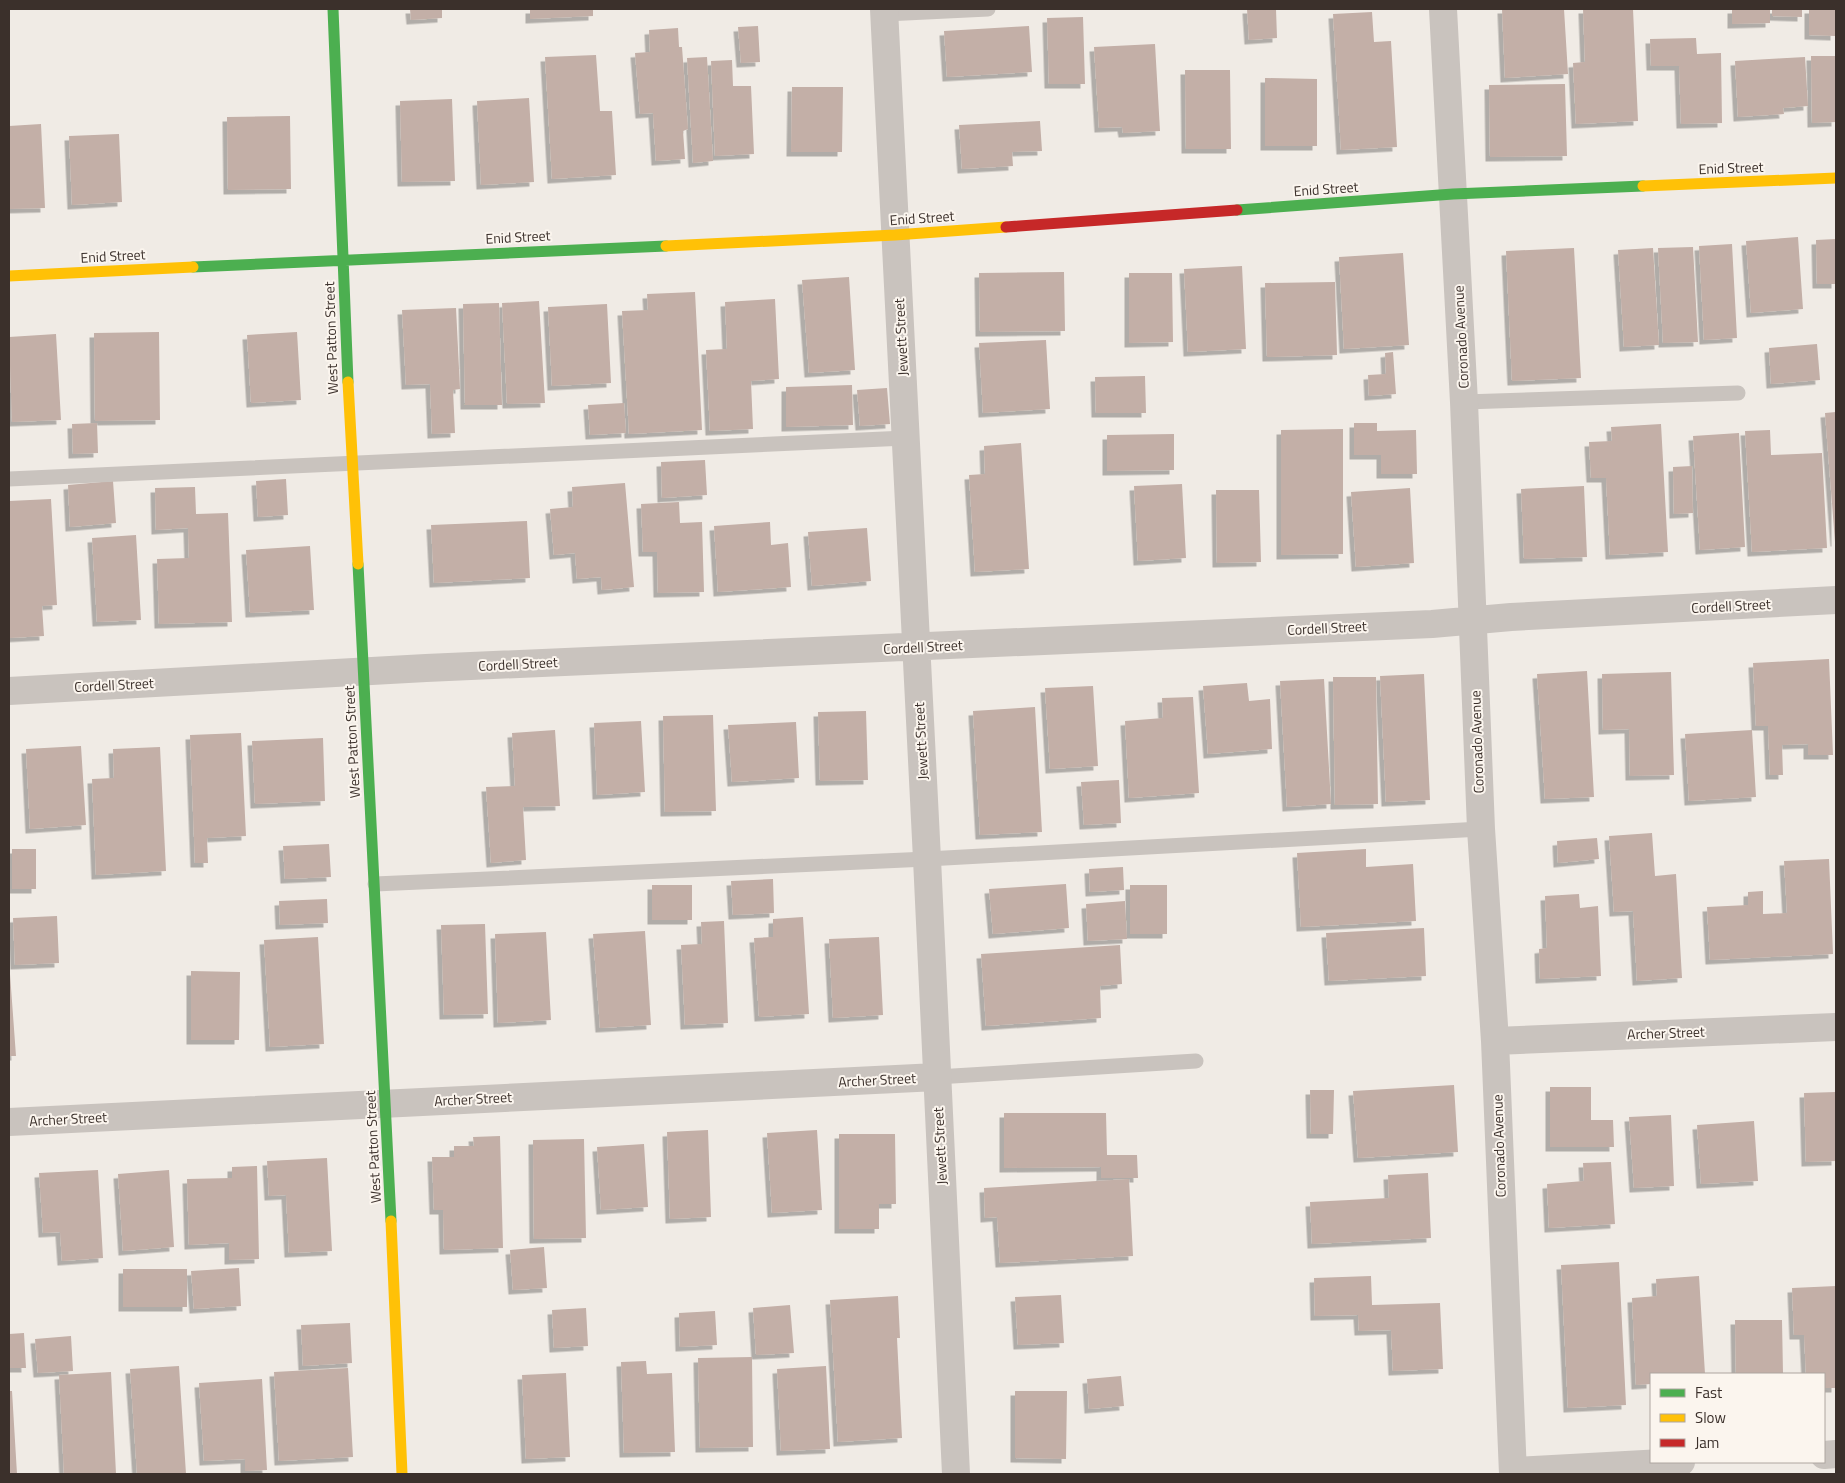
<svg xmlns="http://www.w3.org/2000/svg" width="1845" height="1483" viewBox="0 0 1845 1483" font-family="'Titillium Web',sans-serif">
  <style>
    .building { fill: #c3afa7; filter: url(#shadow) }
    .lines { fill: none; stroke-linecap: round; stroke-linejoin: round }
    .lane { stroke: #c9c3be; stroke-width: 15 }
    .street { stroke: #c9c3be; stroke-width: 28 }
    .fast { stroke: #4caf50; stroke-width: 11 }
    .slow { stroke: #ffc107; stroke-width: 11 }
    .jam { stroke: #c62828; stroke-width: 11 }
    .labels { text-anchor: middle; stroke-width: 4; stroke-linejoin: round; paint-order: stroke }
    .street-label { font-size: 14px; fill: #3b302b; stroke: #fbf5ee }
  </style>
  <defs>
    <filter id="shadow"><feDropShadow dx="-4.5" dy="4.5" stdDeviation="0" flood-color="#0004"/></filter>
  </defs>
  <rect width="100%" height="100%" fill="#f0ebe5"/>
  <path class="building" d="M410,9H442V18L411,20Z
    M530,9H593V16L530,19Z
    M1247,9H1276L1277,38L1249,40Z
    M1502,9H1564L1568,74L1505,78Z
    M1583,9H1633L1638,121L1576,124L1573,63L1585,62Z
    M1732,9H1770V23L1732,24Z
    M1772,9H1802V17L1772,16Z
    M1809,9H1835V36L1809,35Z
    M1372,12L1374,42L1391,41L1397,147L1341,150L1333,14Z
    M1083,17L1085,84H1049L1047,18Z
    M758,26L760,62L741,63L738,27Z
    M1029,26L1032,72L947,77L944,31Z
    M678,28L679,47H682L688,129L683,131L685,159L656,161L653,113L640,114L635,53L650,52L649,30Z
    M1696,38L1697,54L1721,53L1722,123L1681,124L1679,66H1651L1650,39Z
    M1155,44L1160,131L1123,133L1122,127L1099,128L1094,47Z
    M596,55L600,111H612L616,175L552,179L545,57Z
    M1811,56H1836V122L1812,123Z
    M707,57L713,161L693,163L687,58Z
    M1805,57L1808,106L1783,108L1784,114L1738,117L1735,61Z
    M732,60L733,86H751L754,154L715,156L711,61Z
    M1185,70H1230L1231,149H1186Z
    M1265,78L1317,79V146H1265Z
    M1565,84L1567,156L1490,157L1489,85Z
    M792,87H843L842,152H791Z
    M529,98L534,182L481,185L477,101Z
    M452,99L455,181L402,182L400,101Z
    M290,116L291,189L228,190L227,117Z
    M1040,121L1042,151L1012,152L1013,166L962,169L959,125Z
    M41,124L45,208L9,209V126Z
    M119,134L122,202L72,205L69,136Z
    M1798,237L1803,309L1751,313L1746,241Z
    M1836,239V284H1817L1816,240Z
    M1732,244L1737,338L1704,340L1699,246Z
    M1693,247L1698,342L1663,343L1658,248Z
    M1574,248L1581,378L1512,381L1506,251Z
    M1653,248L1659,345L1624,347L1618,250Z
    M1403,253L1409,345L1344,349L1339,257Z
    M1242,266L1246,349L1188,352L1184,269Z
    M1064,272L1065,331L980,332L979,273Z
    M1129,273H1172L1173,342L1129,343Z
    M849,277L855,370L809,373L802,280Z
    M1335,282L1337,355L1267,357L1265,283Z
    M695,292L702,430L629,434L622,311L648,310L647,294Z
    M775,299L779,379L751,381L753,429L710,431L706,350L727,349L725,302Z
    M539,301L545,403L507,404L502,303Z
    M499,303L502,405H465L463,304Z
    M607,304L611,383L552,386L548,307Z
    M456,308L460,389L453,390L455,433L432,434L430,384L406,385L402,310Z
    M159,332L160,420L95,421L94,333Z
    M297,332L301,400L251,403L247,335Z
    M56,334L61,420L12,422L9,337Z
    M1046,340L1050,409L983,413L979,343Z
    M1817,344L1820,380L1771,384L1769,348Z
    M1393,352L1396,394L1369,396L1368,375L1386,374L1385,353Z
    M1145,376L1146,413H1096L1095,377Z
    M852,385L853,425L786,427V387Z
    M887,388L890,424L860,426L857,390Z
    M624,403L626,433L590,435L588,405Z
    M1836,412V542H1835L1825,413Z
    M97,423L98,453L73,454L72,424Z
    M1354,423H1377V431L1416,430L1417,474H1381V455H1354Z
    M1661,424L1668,552L1610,555L1606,478H1591L1589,442L1612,441L1611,427Z
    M1343,429V554L1281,555V430Z
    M1770,430L1771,455L1822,453L1827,548L1752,552L1745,431Z
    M1739,433L1745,547L1700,550L1693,436Z
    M1174,434V470L1107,471V435Z
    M1021,443L1029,569L975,572L969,475L985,474L984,446Z
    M705,460L707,495L662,498L661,462Z
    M1692,466L1693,513L1674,514L1673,467Z
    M286,479L288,515L258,517L256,481Z
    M113,481L116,523L70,527L68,485Z
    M625,483L634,587L602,590L601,577L577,579L575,553L554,555L550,509L573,507L572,487Z
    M1182,484L1186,558L1138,561L1134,486Z
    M1584,486L1587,557L1524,559L1521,489Z
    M195,487L196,514L228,513L232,622L159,624L157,559L189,558L188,528L156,530L155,488Z
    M1410,488L1414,563L1356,567L1351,492Z
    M1216,490H1259L1261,562L1217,563Z
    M51,499L57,605L42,606L44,636L9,638V501Z
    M679,502L680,523L702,522L704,592L658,593L657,552H643L641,504Z
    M527,521L530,578L434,583L431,525Z
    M770,522L771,545L788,543L791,587L718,592L714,526Z
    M867,528L871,581L812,586L808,532Z
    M136,535L141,620L97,622L92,538Z
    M310,546L314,610L250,613L246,550Z
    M1829,659L1833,755H1808V744L1782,745L1783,775H1770L1768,726H1756L1753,663Z
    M1587,671L1594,797L1545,799L1537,674Z
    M1671,672L1674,775L1630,776L1629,729L1603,730L1602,674Z
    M1424,674L1430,800L1386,802L1380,676Z
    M1333,677H1376L1378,804L1335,805Z
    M1324,679L1331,804L1287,807L1280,681Z
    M1247,683L1249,701L1270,699L1272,749L1208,754L1203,686Z
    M1093,686L1098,766L1050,769L1045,688Z
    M1193,697L1199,793L1129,798L1125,721L1163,718L1162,698Z
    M1035,707L1042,832L980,835L973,711Z
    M866,711L868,780L820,781L818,712Z
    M713,715L716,811L665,812L663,716Z
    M641,721L645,792L597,795L594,723Z
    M796,722L799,778L732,782L728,725Z
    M555,730L560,806L523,807L526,860L491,863L486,787L515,786L512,733Z
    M1752,730L1756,797L1689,801L1685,734Z
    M241,733L246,836L207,838L208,863H195L190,735Z
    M323,738L325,801L255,804L252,741Z
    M81,746L86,825L30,829L26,749Z
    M160,747L166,871L96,875L92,779L114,778L113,749Z
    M1119,780L1121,823L1084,825L1081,782Z
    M1652,833L1655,876L1676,874L1682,978L1637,981L1633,911L1614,912L1609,836Z
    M1597,838L1599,859L1558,863L1557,841Z
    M329,844L331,877L285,879L283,846Z
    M12,849H36V889H12Z
    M1366,849V867L1413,864L1416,921L1301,927L1297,853Z
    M1829,859L1833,954L1710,960L1707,907L1748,905V892L1763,891V914L1787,913L1784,861Z
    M1123,867L1124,890L1090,892L1089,869Z
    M773,879L774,913L733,915L731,881Z
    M1066,884L1069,928L993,934L989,889Z
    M652,885H692V920H652Z
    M1130,885H1167V934H1130Z
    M1579,894L1580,908L1598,906L1601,976L1540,979L1539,949L1547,948L1545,896Z
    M327,899L328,923L280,925L279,901Z
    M1125,901L1127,939L1088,941L1086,904Z
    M57,916L59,963L15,965L13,918Z
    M803,917L809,1014L759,1017L754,938L773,937V919Z
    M724,921L728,1023L685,1025L681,945L702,944L701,922Z
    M485,924L488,1014L444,1015L441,925Z
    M1424,928L1426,976L1329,981L1326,933Z
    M645,931L651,1025L600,1028L593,934Z
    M546,932L551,1020L498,1023L495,934Z
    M318,937L324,1044L270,1047L264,940Z
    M879,937L883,1015L833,1018L829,939Z
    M1120,945L1122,984L1100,986L1101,1018L986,1026L981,954Z
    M191,971L240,972L239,1040H191Z
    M9,974H10L16,1056H9Z
    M1454,1085L1458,1152L1358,1158L1353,1091Z
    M1550,1087H1591V1120H1613L1614,1147H1550Z
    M1310,1090H1334L1333,1134H1311Z
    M1836,1092V1161L1806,1162L1804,1093Z
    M1004,1113H1106L1107,1155H1137L1138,1178H1101V1167L1004,1168Z
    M1671,1115L1674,1186L1634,1188L1629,1117Z
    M1754,1121L1758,1181L1701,1184L1697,1125Z
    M708,1130L711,1217L670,1219L667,1132Z
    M817,1130L822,1210L772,1213L767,1133Z
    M839,1134H895L896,1204H879V1229H839Z
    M500,1136L503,1248L444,1250L443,1210H434L432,1157H454V1146H474L473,1137Z
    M584,1139L586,1238L534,1239L533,1140Z
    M644,1144L648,1207L601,1210L597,1147Z
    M327,1158L332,1251L289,1253L286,1195L269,1196L267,1161Z
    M1611,1162L1615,1224L1549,1228L1547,1184L1584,1181L1583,1163Z
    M257,1166L259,1259L229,1260V1243L189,1245L187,1179L232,1178V1167Z
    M98,1170L103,1258L62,1261L60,1232L43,1233L39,1173Z
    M169,1170L174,1247L123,1251L118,1174Z
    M1428,1173L1431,1238L1312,1244L1310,1202L1389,1198L1388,1175Z
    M1129,1179L1133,1256L1000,1263L997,1217L985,1218L984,1188Z
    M544,1247L547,1288L513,1290L510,1250Z
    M1619,1262L1626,1405L1568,1408L1561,1265Z
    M239,1268L241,1306L194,1309L191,1271Z
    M123,1269H187V1307H123Z
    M1371,1276L1372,1305L1440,1303L1443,1369L1393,1371L1391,1330L1359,1331L1358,1315L1315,1316L1314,1278Z
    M1699,1276L1705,1374H1651V1384L1636,1385L1632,1298L1657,1296L1656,1279Z
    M1836,1286V1388H1824V1374H1806L1804,1335H1794L1792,1288Z
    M1061,1295L1064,1343L1018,1345L1015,1297Z
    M898,1296L900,1338H897L902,1438L838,1442L830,1300Z
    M790,1305L794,1353L756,1355L753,1308Z
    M586,1308L588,1346L554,1348L552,1310Z
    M715,1311L717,1345L680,1347L679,1313Z
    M1735,1320H1782L1783,1374H1736Z
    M350,1323L352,1363L303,1366L301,1325Z
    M24,1333L26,1368H9V1334Z
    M71,1336L73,1371L38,1373L35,1339Z
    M752,1357L753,1447L700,1448L698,1358Z
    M646,1361L647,1374L672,1373L675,1452L624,1453L621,1362Z
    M179,1366L186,1474H137L130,1369Z
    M826,1366L830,1449L781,1451L777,1369Z
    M348,1368L353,1457L279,1461L274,1372Z
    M111,1372L116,1474H64L59,1375Z
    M566,1373L570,1457L526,1459L522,1375Z
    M1121,1376L1124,1406L1089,1409L1087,1379Z
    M262,1379L267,1470L245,1471V1459L204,1461L199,1383Z
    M9,1391H12L17,1474H9Z
    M1015,1391H1067L1066,1459L1015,1458Z"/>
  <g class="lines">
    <path class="lane" d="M885,14L988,9
      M1464,402L1738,393
      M9,479L906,438
      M375,884L927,859L1481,829
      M937,1077L1196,1061"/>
    <path class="street" d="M884,9L927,859L956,1474
      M1443,9L1464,402L1481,829L1495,1041L1513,1474
      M9,691L426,668L1432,624L1511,617L1836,600
      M1495,1041L1836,1027
      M9,1122L937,1077
      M1824,1455L1836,1454
      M1513,1471L1681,1462"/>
    <path class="fast" d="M333,9L348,382
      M1237,210L1453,194L1643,186
      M193,267L666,246
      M358,564L391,1221"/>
    <path class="slow" d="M1643,186L1836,178
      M666,246L895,235L1006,227
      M9,276L193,267
      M348,382L358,564
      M391,1221L402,1474"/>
    <path class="jam" d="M1006,227L1237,210"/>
  </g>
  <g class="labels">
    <g class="street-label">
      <text transform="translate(1731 168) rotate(-2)" y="5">Enid Street</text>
      <text transform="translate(1326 189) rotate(-4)" y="5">Enid Street</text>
      <text transform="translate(922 218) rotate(-4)" y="5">Enid Street</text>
      <text transform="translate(518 237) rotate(-3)" y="5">Enid Street</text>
      <text transform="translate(113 256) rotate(-3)" y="5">Enid Street</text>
      <text transform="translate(901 337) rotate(-93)" y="5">Jewett Street</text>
      <text transform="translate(1461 337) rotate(-93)" y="5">Coronado Avenue</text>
      <text transform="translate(331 338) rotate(-92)" y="5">West Patton Street</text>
      <text transform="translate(1731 606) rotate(-3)" y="5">Cordell Street</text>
      <text transform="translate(1327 628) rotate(-3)" y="5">Cordell Street</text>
      <text transform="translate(923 647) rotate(-3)" y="5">Cordell Street</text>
      <text transform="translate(518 664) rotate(-3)" y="5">Cordell Street</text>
      <text transform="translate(114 685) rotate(-3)" y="5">Cordell Street</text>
      <text transform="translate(921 741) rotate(-93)" y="5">Jewett Street</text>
      <text transform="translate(352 742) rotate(-93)" y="5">West Patton Street</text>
      <text transform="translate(1477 742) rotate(-92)" y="5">Coronado Avenue</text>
      <text transform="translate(1666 1033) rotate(-2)" y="5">Archer Street</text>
      <text transform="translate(877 1080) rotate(-3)" y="5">Archer Street</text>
      <text transform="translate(473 1099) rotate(-3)" y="5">Archer Street</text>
      <text transform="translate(68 1119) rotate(-3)" y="5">Archer Street</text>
      <text transform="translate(940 1146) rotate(-93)" y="5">Jewett Street</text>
      <text transform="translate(1499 1146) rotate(-92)" y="5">Coronado Avenue</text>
      <text transform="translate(373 1147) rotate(-93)" y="5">West Patton Street</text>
    </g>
  </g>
  <rect width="1845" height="1483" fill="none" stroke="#3b302b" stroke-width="20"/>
  <rect x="1650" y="1373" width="175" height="90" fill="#fbf5ee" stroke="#aea6a0"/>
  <rect x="1660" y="1389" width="25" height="8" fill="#4caf50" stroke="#aea6a0"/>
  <text x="1695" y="1398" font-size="15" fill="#3b302b">Fast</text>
  <rect x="1660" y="1414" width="25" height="8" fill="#ffc107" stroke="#aea6a0"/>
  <text x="1695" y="1423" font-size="15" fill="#3b302b">Slow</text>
  <rect x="1660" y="1439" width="25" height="8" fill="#c62828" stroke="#aea6a0"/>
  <text x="1695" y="1448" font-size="15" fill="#3b302b">Jam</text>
</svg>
